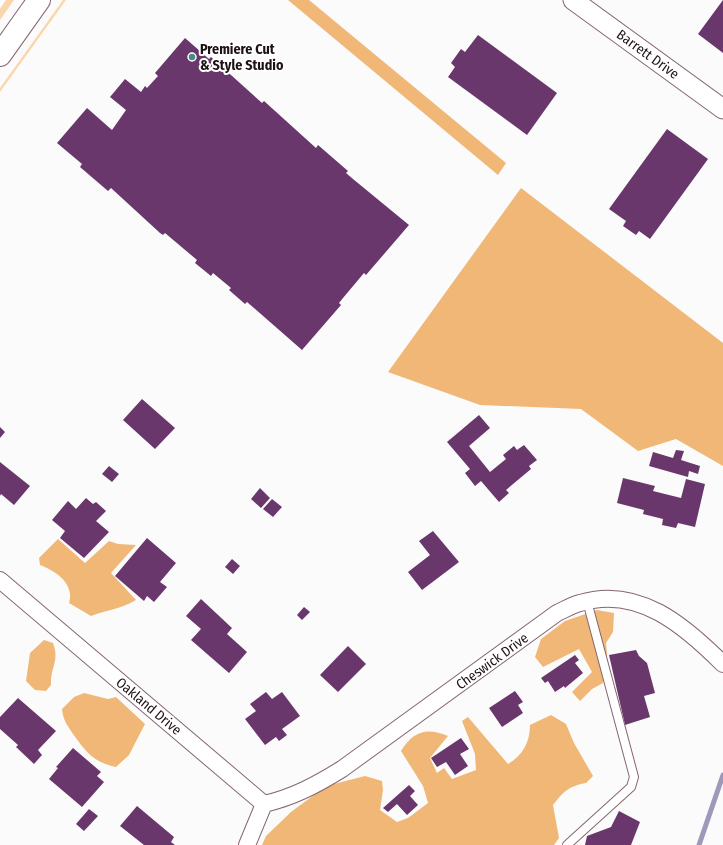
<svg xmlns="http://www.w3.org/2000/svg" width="723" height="845" viewBox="0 0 723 845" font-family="'Fira Sans Condensed',sans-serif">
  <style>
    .green { fill: #fbd5ab }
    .forest { fill: #f0b777 }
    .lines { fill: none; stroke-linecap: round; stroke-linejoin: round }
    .stream { stroke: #a098b9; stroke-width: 5 }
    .building { fill: #6a376c }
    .service-casing { stroke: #86666f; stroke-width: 10 }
    .minor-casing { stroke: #86666f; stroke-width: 18 }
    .tertiary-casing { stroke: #86666f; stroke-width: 21 }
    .primary-casing { stroke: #86666f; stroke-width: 24 }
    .service { stroke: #fff; stroke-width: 8 }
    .minor { stroke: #fff; stroke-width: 16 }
    .tertiary { stroke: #fff; stroke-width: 19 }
    .primary { stroke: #fff; stroke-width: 22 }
    .poi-dot { fill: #458c86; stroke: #fff; stroke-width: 1.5 }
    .labels { text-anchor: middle; stroke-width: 4; stroke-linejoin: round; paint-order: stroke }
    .poi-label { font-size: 14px; font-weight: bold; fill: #1f1216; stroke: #fff; text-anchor: start }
    .street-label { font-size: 14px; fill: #1f1216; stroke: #fff }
  </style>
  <rect width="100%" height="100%" fill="#fbfbfb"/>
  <path class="green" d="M6,0H14L0,20V9Z
    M63,0H66L0,92V88Z"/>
  <path class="forest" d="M288,0H309L506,163L498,175Z
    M521,188L723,343V466L676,439L638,451L581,409L480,405L388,372Z
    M58,539L85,563L109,541L118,544L136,545L111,573L136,600C121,609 106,610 91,616L69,603C75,584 56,571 40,565L39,558Z
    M597,610L614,613L613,632L606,643L607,654L603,683L592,689L580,701L572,692L592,672L579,649L543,667L535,657L541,639L565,621Z
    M44,640L53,643C60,661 50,667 51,685L46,691L35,690L26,681L30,653Z
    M84,693L108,699L116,697L145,724L129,755L116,767C93,762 86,752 73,734C67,725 63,720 62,709L74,697Z
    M551,715L566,724L574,743L593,776L586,783C569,786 563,792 553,805L559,838L554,845H262L266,836L291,812L326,786L365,776L382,781L383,790L380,810L397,822L408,818L428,803L423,786L401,751C413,731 427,727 448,736L430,758L437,773L444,768L452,779L476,770L475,754L462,721L468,717L508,764C523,755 530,742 530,725Z"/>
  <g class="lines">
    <path class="stream" d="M699,845L723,775"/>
  </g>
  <path class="building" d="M723,0V53L698,34Z
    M478,35L557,93L527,135L448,77L455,67L451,63L461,49L465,52Z
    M185,38L209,59L211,57L262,103L264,101L316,148L318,145L348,171L346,173L353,179L409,225L366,275L364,273L343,298L339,303L341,305L302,350L247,302L245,304L229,290L231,288L213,273L211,276L195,263L197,260L165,233L163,235L160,233L111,188L108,191L80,167L82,164L57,143L87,108L112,130L126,110L110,97L125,79L141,92L145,86L147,88L158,76L155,73Z
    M667,129L708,159L650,239L639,231L636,235L623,226L626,221L609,209Z
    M142,399L175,428L155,449L123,420Z
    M479,415L490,428L469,446L490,472L506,459L503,455L514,446L517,450L524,445L537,460L529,466L531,469L506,490L509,493L499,502L481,481L475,486L465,473L470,469L447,442Z
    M0,427L5,432L0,438Z
    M676,450L684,451L681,460L700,466L698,474L689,471L688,477L649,466L653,452L673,458Z
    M0,462L30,486L14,505L1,494L0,496Z
    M109,466L119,474L112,482L102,474Z
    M623,478L655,486L653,491L681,498L686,479L705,484L695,527L678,523L676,528L662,525L663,519L643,514L644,510L617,503Z
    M260,488L270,498L261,508L251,499Z
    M86,498L93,504L96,502L106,511L96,521L109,532L84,558L60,538L65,531L52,520L68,501L76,509Z
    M272,499L282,507L273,517L263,509Z
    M433,531L459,562L422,590L408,572L430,555L419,541Z
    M147,538L176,563L160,582L167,587L154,602L147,596L144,601L115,576Z
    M232,559L240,566L233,574L225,567Z
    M201,599L232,628L227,634L247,652L229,673L191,640L201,629L186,616Z
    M304,607L310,612L302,620L297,615Z
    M348,646L366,664L338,692L320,675Z
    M636,650L639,656L647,663L655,693L644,696L650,717L625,725L609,655Z
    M575,655L579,660L575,663L583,673L565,688L564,686L555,692L548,681L545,683L541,678Z
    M515,691L523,702L518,705L523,713L502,727L489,708Z
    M266,692L272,699L282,692L300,716L282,729L287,735L279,741L276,737L265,745L245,719L256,711L250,704Z
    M18,698L56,731L38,750L42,755L34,764L16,747L18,745L0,729V717Z
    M461,738L469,749L460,754L468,766L455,775L446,762L437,767L431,758Z
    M73,748L101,772L97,776L104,782L82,807L49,779L58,768L56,767Z
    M409,785L415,791L410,796L418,805L407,815L397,804L388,812L383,808Z
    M137,806L174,837L171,842L175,845H144L120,826Z
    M89,809L98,816L84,831L76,824Z
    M619,811L640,822L631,845H585L587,836L611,827Z"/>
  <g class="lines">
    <defs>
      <path id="service" d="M567,845L631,787L634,777L587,601"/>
      <path id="minor" d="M0,580L264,804
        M264,804C294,797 316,785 342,769L557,613C564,610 572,605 580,603C638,585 685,626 723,664
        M247,845L264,804"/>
      <path id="tertiary" d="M573,0L723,109"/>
      <path id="primary" d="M0,55L39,0"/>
    </defs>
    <use href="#service" class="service-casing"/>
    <use href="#minor" class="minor-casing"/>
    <use href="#tertiary" class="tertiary-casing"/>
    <use href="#primary" class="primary-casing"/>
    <use href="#service" class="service"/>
    <use href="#minor" class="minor"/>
    <use href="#tertiary" class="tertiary"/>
    <use href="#primary" class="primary"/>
  </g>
  <circle class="poi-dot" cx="192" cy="57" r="4"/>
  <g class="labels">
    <g class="poi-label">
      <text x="200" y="54">Premiere Cut<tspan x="200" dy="16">&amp; Style Studio</tspan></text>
    </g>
    <g class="street-label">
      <text transform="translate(648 54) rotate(36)" y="5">Barrett Drive</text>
      <text transform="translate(492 661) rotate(-36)" y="5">Cheswick Drive</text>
      <text transform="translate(149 706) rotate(40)" y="5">Oakland Drive</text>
    </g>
  </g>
</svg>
